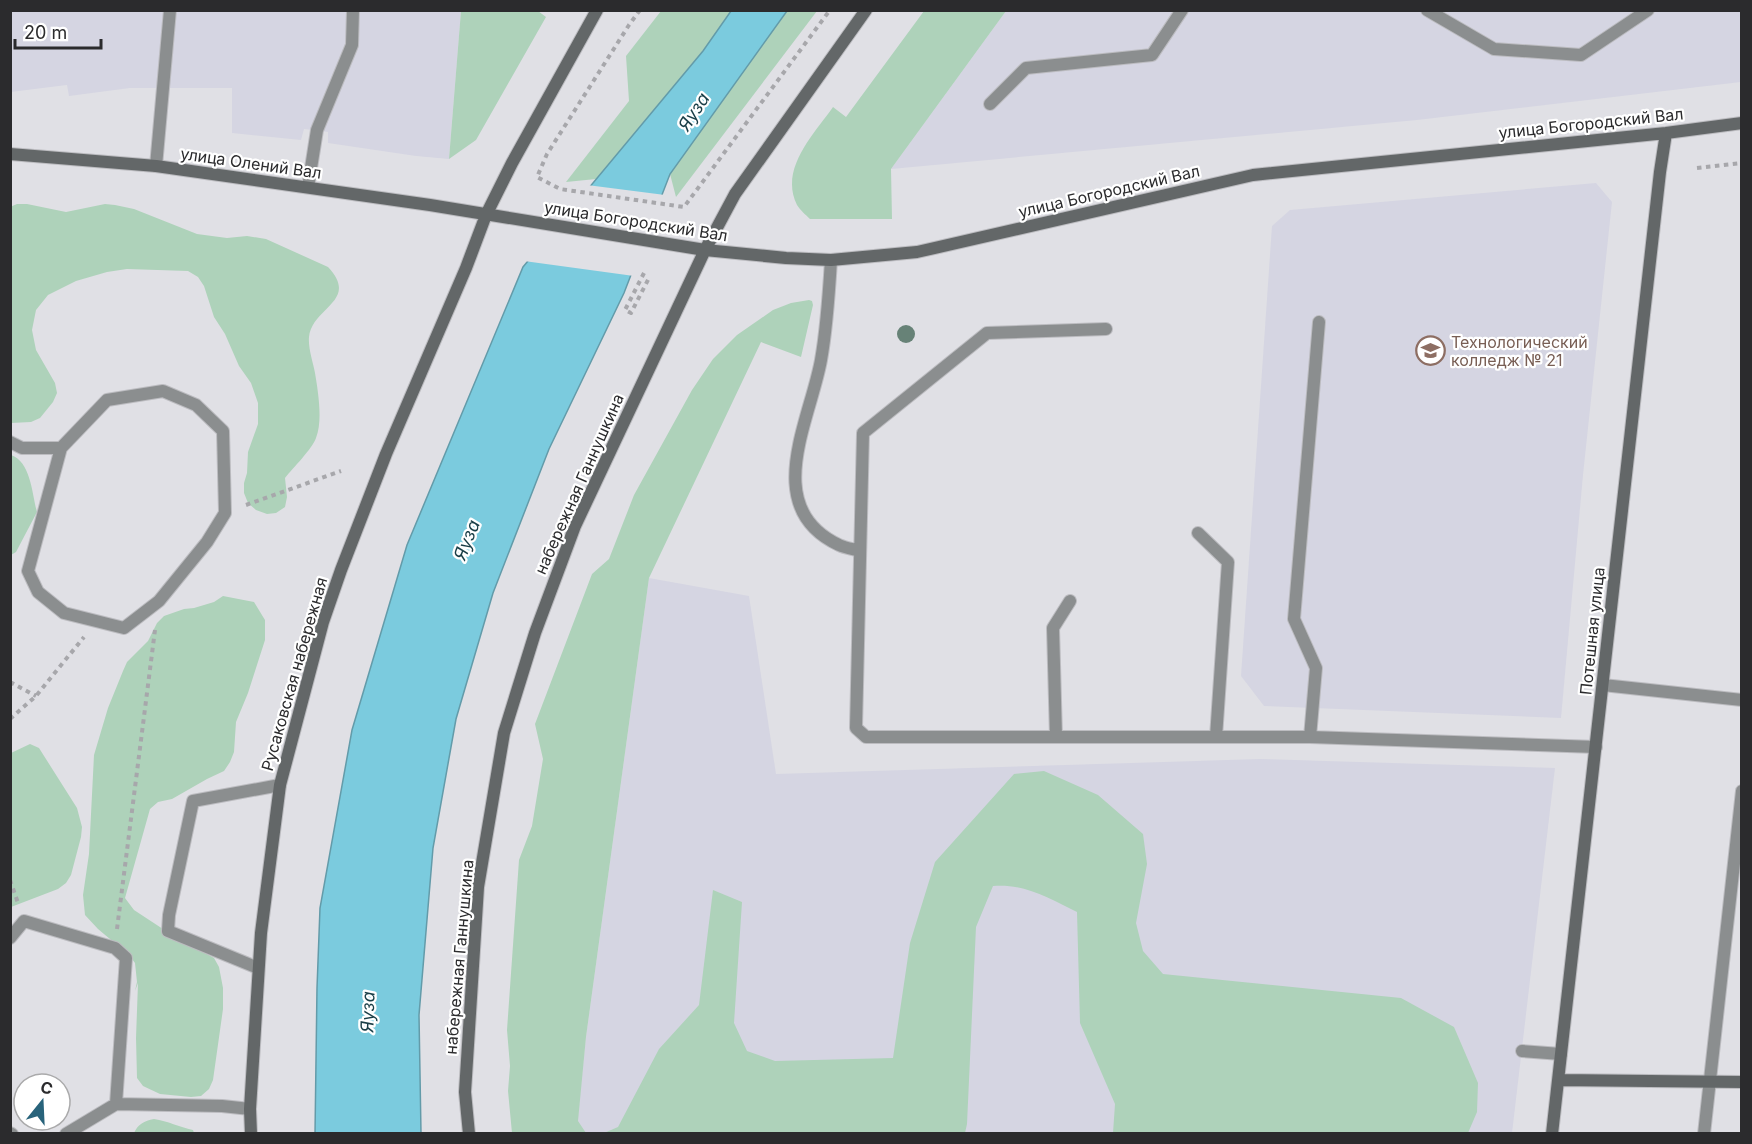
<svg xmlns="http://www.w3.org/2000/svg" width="1752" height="1144" viewBox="0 0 1752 1144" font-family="Inter,sans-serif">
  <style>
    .built { fill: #d5d5e2 }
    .green { fill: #aed2ba }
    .water { fill: #7bcbde; stroke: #639ba9; stroke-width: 1.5 }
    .pier { fill: #e0e0e5 }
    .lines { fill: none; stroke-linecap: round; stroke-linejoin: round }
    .lane-casing { stroke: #bcbcc0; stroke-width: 14 }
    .secondary-casing { stroke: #bcbcc0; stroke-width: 14 }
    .path { stroke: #a7a7ab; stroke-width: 4; stroke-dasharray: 4.5 4.5; stroke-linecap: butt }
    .lane { stroke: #8b8e8f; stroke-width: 12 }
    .secondary { stroke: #636768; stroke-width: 12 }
    .tree { fill: #678277 }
    .labels { text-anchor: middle; stroke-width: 4.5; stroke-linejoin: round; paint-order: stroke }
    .street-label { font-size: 16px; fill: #2b2b2d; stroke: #fff }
    .education-label { font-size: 16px; fill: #785e54; stroke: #fff; text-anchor: start }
    .water-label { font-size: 18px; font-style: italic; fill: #193e47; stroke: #fff }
  </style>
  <rect width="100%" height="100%" fill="#e0e0e5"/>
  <path class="built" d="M10,11H461L449,159L416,156L328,143V132L304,129L301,140L232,133V88H130L69,96L67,85L11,92Z
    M1006,11H1741V82L1417,120L891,169Z
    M1596,183L1612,202L1583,475L1561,718L1264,706L1241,676L1272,226L1290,210Z
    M649,578L749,596L776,774L1260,759L1555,768L1512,1133L576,1134L586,1037Z"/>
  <path class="green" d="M461,11H538L546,17L476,140L449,159Z
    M661,11H731L703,51L596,179L566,182L629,101L626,56Z
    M787,11H817L676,197L670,174Z
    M924,11H1006L891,169L892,219H810C806,215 800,210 797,205C779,169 814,134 833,107L846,117Z
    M17,204H27L66,212L105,204L115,205L134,209L197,234L227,238L247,236L266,239L328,267C360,301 312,307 309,337C308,348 313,362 315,373C318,391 323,421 316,438C312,449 293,468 285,478L287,497L285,507L276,513L267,514L256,510L248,503L244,493V483L247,473L248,452L258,424V403L251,383L239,366L225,334L214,317L204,286L198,277L188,271L127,269L107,272L76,281L48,295L36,310L32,330L36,350L55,383L57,393L53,402L40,418L31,422L11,423L10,207Z
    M809,300L812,301L813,305L801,357L761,342L649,578L586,1037L578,1121L586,1133H512L508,1091L510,1066L507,1030L519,860L532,826L543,759L535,724L592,574L609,559L634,495L692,390L713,359L737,335L773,310L791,303Z
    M11,455C31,462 32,494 37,512L16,552L11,555Z
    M223,596L254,602L265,620V640L248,693L236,722L234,752L230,762L224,771L207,779L172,799L158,802L150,809L125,898L134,910L169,933L214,958L219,967L223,988V1009L213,1080L209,1089L201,1096L191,1097L160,1094L143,1086L137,1078L136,1038L138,983L135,991L137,982L135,963L129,955L98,929L85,915L83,895L89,854L94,755L108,708L123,671L127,662L148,641L157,623L164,616L184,609L194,608L214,602Z
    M30,744L39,748L77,808L82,827L81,837L71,875L66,883L58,889L11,907V753Z
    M1044,771L1098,795L1143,834L1147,864L1136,923L1143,951L1163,974L1401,998L1454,1027L1478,1083L1477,1112L1468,1133H1113L1115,1104L1080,1023L1077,912C1050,899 1024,883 993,886L976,927L967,1124L965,1133H604L618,1127L659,1049L699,1005L713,890L742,902L734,1023L747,1051L775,1061L893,1058L910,943L935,862L1014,774Z
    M154,1119C168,1121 179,1127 193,1130L194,1133H134C138,1124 144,1121 154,1119Z"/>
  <path class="water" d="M731,11H787L670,174L624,293L549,449L493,593L456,719L433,848L419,1015L421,1133L315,1134L317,988L320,908L352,730L407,545L523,267L703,51Z"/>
  <path class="pier" d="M587,185L665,195L634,276L524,261Z"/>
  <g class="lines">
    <defs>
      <path id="lane" d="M1427,10L1494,49L1581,55L1648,10
        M990,104L1026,68L1152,55L1182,10
        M156,166L170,10
        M308,187L317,130L352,45L353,10
        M831,260C829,293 827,327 821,360C810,421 760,508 839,545C845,548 853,549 860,551
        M1106,329L987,333L863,433L856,728L866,737H1310L1596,747
        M10,442L22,448H61L107,400L163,391L196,405L223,431L225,513L207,542L159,601L124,628L64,613L38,592L28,571L61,448
        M1198,533L1228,562L1216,737
        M1603,685L1742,700
        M1056,737L1053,628L1070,601
        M1310,737L1316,668L1294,619L1319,322
        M10,938L24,921L115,948L126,958L116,1104
        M258,968L168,931L169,915L193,801L280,785
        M1522,1051L1561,1054
        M10,1133L12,1134
        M66,1134L116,1104L222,1106L250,1109
        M1704,1134L1742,791"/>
      <path id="secondary" d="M10,154L156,166L430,205L705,250L786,258L831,260L917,252L1253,175L1666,133L1742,123
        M1558,1080L1742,1082
        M251,1134L250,1109L261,933L280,785L323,622L341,570L386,454L466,268L486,215L512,163L597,10
        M469,1134L465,1092L478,887L504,733L535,633L575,526L705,250L735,194L866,10
        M1552,1134L1660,172L1666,133"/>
    </defs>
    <use href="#lane" class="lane-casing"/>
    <use href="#secondary" class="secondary-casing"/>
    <path class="path" d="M640,10L629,25L547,154L537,177L560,189L684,207L830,10
      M1697,168L1742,163
      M644,273L625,310L631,313L650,276
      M246,505L341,471
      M10,682L36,696
      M10,719L36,696L84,637
      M10,880L18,903
      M117,929L155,630"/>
    <use href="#lane" class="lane"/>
    <use href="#secondary" class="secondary"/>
  </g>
  <circle class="tree" cx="906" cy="334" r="9"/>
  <defs>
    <symbol id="university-ring" viewBox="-11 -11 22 22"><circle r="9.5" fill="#fff" stroke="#8d6e63" stroke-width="1.5"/><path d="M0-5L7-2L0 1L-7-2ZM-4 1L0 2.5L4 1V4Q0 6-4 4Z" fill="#8d6e63"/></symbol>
  </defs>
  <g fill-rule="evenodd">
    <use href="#university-ring" x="1414" y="334" width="33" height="33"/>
  </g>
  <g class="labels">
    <g class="street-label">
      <text transform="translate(1591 123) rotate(-6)" y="6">улица Богородский Вал</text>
      <text transform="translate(251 163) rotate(8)" y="6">улица Олений Вал</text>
      <text transform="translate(1109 191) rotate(-13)" y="6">улица Богородский Вал</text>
      <text transform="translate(636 221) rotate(9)" y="6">улица Богородский Вал</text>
      <text transform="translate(579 484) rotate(-66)" y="6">набережная Ганнушкина</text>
      <text transform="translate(1592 631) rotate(-84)" y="6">Потешная улица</text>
      <text transform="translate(294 674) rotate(-74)" y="6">Русаковская набережная</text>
      <text transform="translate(459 957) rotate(-85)" y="6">набережная Ганнушкина</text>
    </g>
    <g class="education-label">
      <text x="1451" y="348">Технологический<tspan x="1451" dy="18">колледж № 21</tspan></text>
    </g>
    <g class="water-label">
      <text transform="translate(694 112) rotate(-57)" y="6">Яуза</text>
      <text transform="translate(467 540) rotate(-68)" y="6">Яуза</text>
      <text transform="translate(368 1012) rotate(-88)" y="6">Яуза</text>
    </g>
  </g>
  <rect width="1752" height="1144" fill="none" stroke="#2b2b2d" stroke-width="24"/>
  <g transform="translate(42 1102) rotate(18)"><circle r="28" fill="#ffffff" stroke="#aaaaab" stroke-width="1.5"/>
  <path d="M0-4.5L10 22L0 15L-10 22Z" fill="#28637b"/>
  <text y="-9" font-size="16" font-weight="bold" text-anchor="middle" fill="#2b2b2d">С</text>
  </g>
  <path d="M15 39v9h86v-9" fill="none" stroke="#2b2b2d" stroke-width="3"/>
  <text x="24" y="39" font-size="18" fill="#2b2b2d" stroke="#ffffff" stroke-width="4.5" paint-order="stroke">20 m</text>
</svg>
